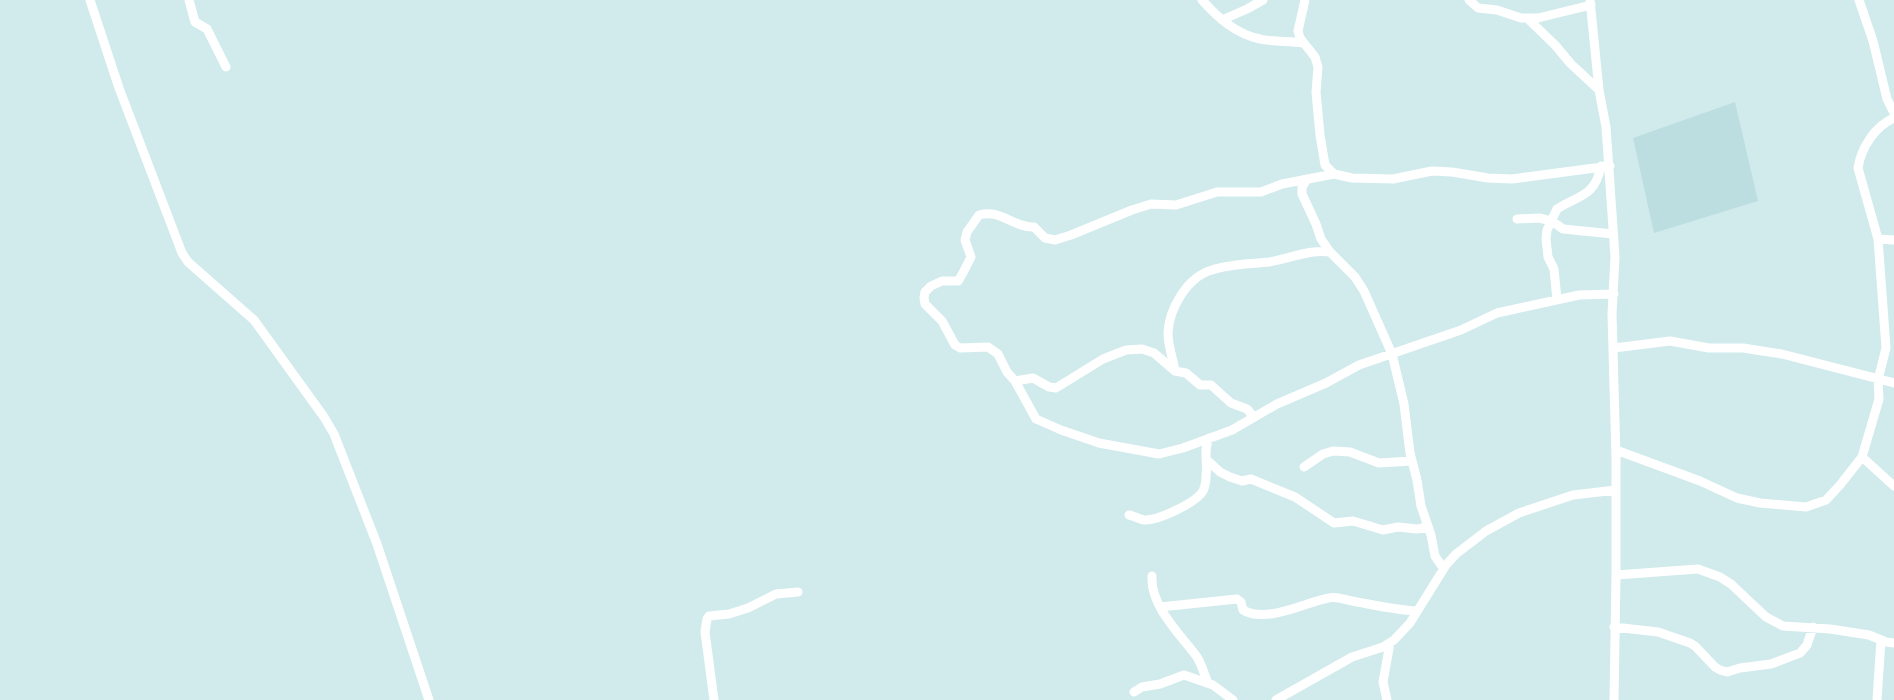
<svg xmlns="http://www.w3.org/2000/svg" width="1894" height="700" viewBox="0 0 1894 700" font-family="Quicksand,sans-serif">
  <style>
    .built { fill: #bcdee1 }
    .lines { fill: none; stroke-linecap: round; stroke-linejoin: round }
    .minor { stroke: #fff; stroke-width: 9 }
  </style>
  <rect width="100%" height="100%" fill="#d1ebed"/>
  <path class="built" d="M1735,102L1758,201L1654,233L1633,138Z"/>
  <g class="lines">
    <path class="minor" d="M90,0L119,88L182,253L188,262L254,320L324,417L334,434L377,544L429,700
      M189,0L195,22L207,29L226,67
      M1202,0C1218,18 1236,34 1260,39C1271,42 1290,41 1303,43
      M1305,0L1298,31L1300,38L1315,57L1318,67L1316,92L1320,135L1325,165L1334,174L1352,178L1393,179L1432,171L1452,172L1488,178L1512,179L1610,166
      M1469,0L1478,8L1497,10L1521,18H1538L1591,5
      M1590,0L1599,90L1606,127L1615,257L1612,314L1616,458V575L1614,700
      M1859,0L1873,41L1887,99L1894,113
      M1527,18L1555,45L1571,64L1599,90
      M1222,20L1247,9L1263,0
      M1334,174L1282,184L1261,192H1217L1176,205L1151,204L1132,210L1071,235L1055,240L1045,238L1034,227C1013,228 1003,209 979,215L967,232L965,240L971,257C969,261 960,279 958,281H942L931,286L925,292L924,298L925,304L942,321L955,345L960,348L988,347L998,354L1007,372L1015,381L1036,419L1061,430L1099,443L1159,454L1183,448L1232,430L1277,404L1326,383L1359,365L1461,330L1497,313L1579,295L1614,294
      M1307,179L1302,187V194L1316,224L1321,239L1330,252L1355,277L1364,291L1392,354L1404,404L1410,453L1417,480L1421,506L1431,535L1435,556L1443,568
      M1517,219L1539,218L1552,221L1563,229L1613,234
      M1878,239L1894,240
      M1557,300L1554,269L1548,257L1546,239L1547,230L1557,209C1579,195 1595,197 1601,166
      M1614,348L1670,341L1709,348H1743L1782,354L1894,383
      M1175,371C1173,359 1168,346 1168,333C1169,309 1187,277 1212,270C1230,264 1251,264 1269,262C1289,259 1309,249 1330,252
      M1015,381L1033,378L1049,387L1056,388L1103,359L1126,350L1142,349L1154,353L1175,371L1186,373L1200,385H1211L1231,403L1247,409L1253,416
      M1616,450L1700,481L1737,498L1760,503L1806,507L1826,500L1840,485L1862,457L1879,399L1878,380L1886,348L1878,239L1858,168C1861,148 1875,126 1894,118
      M1862,457L1894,486
      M1207,460L1220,472L1230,477L1242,481L1251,479L1295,497L1334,523L1353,521L1383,530L1398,527L1417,529L1428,527
      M1304,467L1323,454L1333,451L1350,452L1379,463L1412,461
      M1129,515C1134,516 1139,519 1144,520C1157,521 1196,503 1203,491C1205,487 1206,481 1206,476C1208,463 1203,451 1209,438
      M1616,575L1698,569L1720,577L1731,584L1766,617L1783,626L1830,629L1869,635L1886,642L1894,643
      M1152,576C1150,606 1180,634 1197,657C1202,665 1204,674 1208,683
      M1160,607L1237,599L1241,602L1243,610C1267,624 1305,602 1329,598C1337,596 1345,600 1352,601C1374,605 1395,610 1417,611
      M1614,627L1658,632L1690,643L1695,646L1715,667L1720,670L1727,672L1740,668L1771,664L1800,653L1807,645L1813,627
      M1134,692L1142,687L1160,684L1184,675L1213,685L1233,700
      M714,700L705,632L707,619L709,616L729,614L748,608L776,594L798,592
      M1276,700L1352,657L1383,647L1394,640L1410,623L1446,565L1456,554L1486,531L1519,513L1573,495L1616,490
      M1387,700L1383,682L1390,643
      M1877,700L1881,640"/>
  </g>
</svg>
